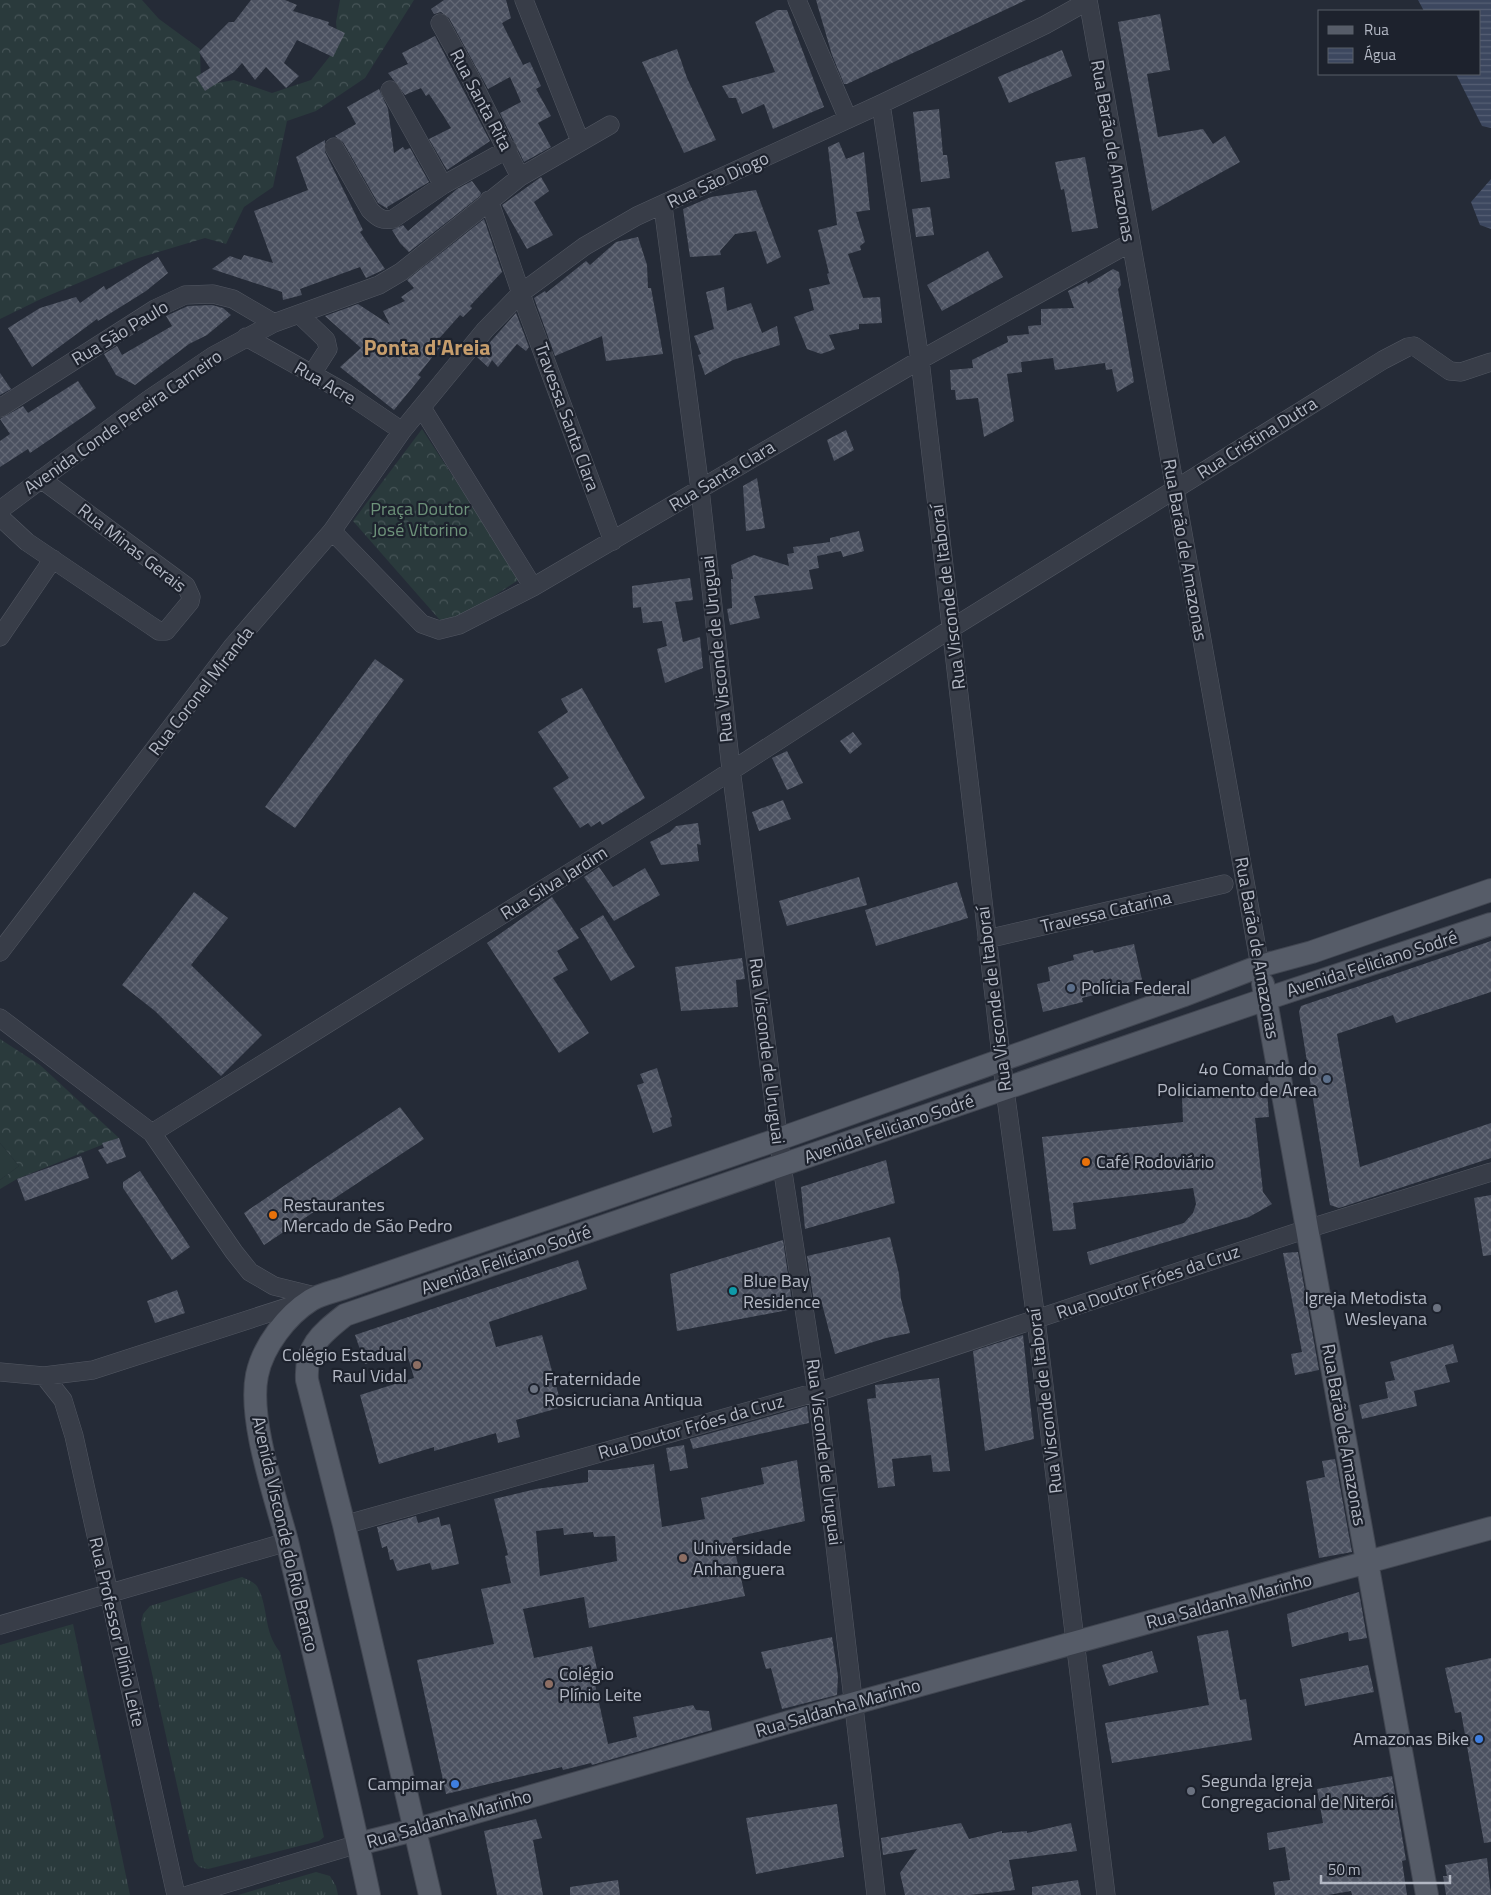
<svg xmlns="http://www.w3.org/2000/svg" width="1491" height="1895" viewBox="0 0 1491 1895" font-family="'Titillium Web',sans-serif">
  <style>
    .grass { fill: url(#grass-tufts) }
    .forest { fill: url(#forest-crowns) }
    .pitch { fill: #2a3a3c }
    .water { fill: url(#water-rules) }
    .building { fill: url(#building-cross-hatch); fill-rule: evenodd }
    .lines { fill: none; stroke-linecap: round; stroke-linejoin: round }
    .minor-casing { stroke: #535863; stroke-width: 19 }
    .major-casing { stroke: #414651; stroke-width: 24 }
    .minor { stroke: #383d48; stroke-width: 18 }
    .major { stroke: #565c68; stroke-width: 22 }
    .service-dot { fill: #5c6f8a; stroke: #1d222d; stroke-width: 2 }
    .food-dot { fill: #e8710a; stroke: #1d222d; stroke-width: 2 }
    .culture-dot { fill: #0f9aa8; stroke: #1d222d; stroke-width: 2 }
    .worship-dot { fill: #6b7280; stroke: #1d222d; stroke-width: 2 }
    .education-dot { fill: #8d6e63; stroke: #1d222d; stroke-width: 2 }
    .shop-dot { fill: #3f7fe0; stroke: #1d222d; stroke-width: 2 }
    .labels { text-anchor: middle; stroke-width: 4.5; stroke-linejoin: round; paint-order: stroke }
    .street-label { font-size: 18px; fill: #b3b8c4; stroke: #1d222d }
    .park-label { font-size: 18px; fill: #6d927a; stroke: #1d222d }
    .poi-label { font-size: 18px; fill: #b3b8c4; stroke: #1d222d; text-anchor: start }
    .district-label { font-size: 22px; font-weight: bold; fill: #c69d6c; stroke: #1d222d }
  </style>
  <defs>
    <pattern id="grass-tufts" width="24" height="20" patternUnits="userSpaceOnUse" patternTransform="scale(1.25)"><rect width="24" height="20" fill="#2a3a3c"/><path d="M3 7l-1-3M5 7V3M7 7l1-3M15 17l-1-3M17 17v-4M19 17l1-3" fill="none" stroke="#465457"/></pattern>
    <pattern id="forest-crowns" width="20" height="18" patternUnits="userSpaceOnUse" patternTransform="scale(1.25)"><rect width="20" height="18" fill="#2a3a3c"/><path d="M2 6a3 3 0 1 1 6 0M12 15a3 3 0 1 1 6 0" fill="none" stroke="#465457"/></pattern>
    <pattern id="water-rules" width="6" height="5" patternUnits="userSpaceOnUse" patternTransform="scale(1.25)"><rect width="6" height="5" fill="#3c475f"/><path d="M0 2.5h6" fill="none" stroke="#565f74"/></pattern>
    <pattern id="building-cross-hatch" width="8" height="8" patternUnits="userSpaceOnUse" patternTransform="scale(1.25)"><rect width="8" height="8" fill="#4b5160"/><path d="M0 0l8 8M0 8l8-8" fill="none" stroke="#636875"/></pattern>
  </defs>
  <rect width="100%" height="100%" fill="#252b37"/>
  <path class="grass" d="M242,1577C248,1580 255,1582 258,1588C269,1609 263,1631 280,1652L324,1837L319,1841L208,1869L199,1867L194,1861L141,1624L143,1614L150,1606Z
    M73,1624L130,1895H0V1645Z
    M316,1872L330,1876L336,1886L338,1895H238Z"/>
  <path class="forest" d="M0,0H142L159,19L200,49L201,86L234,80L272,93L311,80L338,46L336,22L340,0H414L365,78L316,111L287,121L273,187L244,207L226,244L205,238L135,259L43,298L0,319Z
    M422,429L520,579L446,627L353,521Z
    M0,1039L40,1065L119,1138L17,1179L0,1189V1180L19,1166L0,1143Z"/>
  <path class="pitch" d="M0,1143L19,1166L0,1180Z"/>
  <path class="water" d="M1418,0H1491V128L1482,126L1456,74H1480V11H1424Z
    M1491,179V229L1480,225L1471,202Z"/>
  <path class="building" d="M251,0H285L297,5L293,11L329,22L328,25L345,33L333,57L297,40L284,63L299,76L286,88L266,67L255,80L242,63L234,72L205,91L196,77L210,68L199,52L229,22H234Z
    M444,0H506L511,18L502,23L523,65L530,62L541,86L536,89L551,116L538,123L551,147L524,162L500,113L521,102L510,77L488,89L449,18L441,12L434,14L431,9Z
    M816,0H1026L847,84H844L832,55Z
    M777,10H787L824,107L773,129L764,104L742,114L736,98H729L722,86L775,72L755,22Z
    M1160,14L1170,70L1147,74L1158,137L1203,129L1213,144L1225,136L1240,162L1152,211L1118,22Z
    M435,36L490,141L447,170L429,139L451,128L443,115L429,94L426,96L421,88L405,95L388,73L408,64L402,53Z
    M677,49L687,78L716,140L684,153L642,62Z
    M1062,50L1072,76L1009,103L998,77Z
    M379,89L388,109L394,153L403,147L405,150L410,148L429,182L387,207L388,209L378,203L343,142L335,136L356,124L347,107Z
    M939,109L943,155H947L950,178L921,182L913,112Z
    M325,140V152L363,230L360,232L385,269L366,278L360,267L300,289L302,295L283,300L282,292L212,269L230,256L241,260L244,255L273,263L254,211L308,190L296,157Z
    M839,142L846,159L864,152L870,210L856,212L865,242L860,246L861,250L848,254L863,298L880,297L882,323L859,324V329L829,335L835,349L821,354L807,349L794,317L814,310L809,289L830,284L827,274L829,273L818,230L837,225L828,147Z
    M1085,157L1098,228L1072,232L1064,189L1061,190L1055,162Z
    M541,177L549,191L534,202L553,235L527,249L502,205Z
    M472,181L481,193L480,196L409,252L400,243L392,230L403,225L408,231L457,189Z
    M756,190L781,257L767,264L756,231L735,234L720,251L721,255L690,257L683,209L711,197Z
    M930,207L934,235L916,237L912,209Z
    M484,219L502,272L470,306L472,308L463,317L460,315L436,342L441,346L418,375L421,377L394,410L340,367L361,348L325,316L358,304L390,325L383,311L405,301L401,297L414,288L407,280Z
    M638,237L647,265L648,288H651L663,354L606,361L602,336L555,356L534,298L545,291L546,293L586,261L590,265L616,242Z
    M988,251L1003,277L942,311L927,285Z
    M158,257L168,273L146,291L98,321L97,319L32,367L8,328L40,308L76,297L80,303L104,286L106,290Z
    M1113,269L1119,272L1121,285L1118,289L1134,382L1117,392L1112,369L1106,370L1105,363L1055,370L1053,358L1021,362L1022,372L1007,374L1014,421L984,437L978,398L956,400L955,390H951L950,370L973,368L972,360L1008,342L1007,336L1029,334L1028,326L1041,325V309L1074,308L1068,291L1087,281L1088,284Z
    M724,287L727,311L751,303L762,333L777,326L780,345L733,360L705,375L698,355L701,354L694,336L714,329L706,292Z
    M212,305L223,308L231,315L207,335L189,344L135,385L116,375L104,354L117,346L122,355L172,326L166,316L188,306Z
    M516,313L529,347L526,351L517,344L498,367L492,360L488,367L477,357Z
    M0,373L11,389L0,395Z
    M78,381L96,408L30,453L28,449L0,467V441L10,434L0,419L23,406L28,413Z
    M846,430L854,450L834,461L827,440Z
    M757,478L765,528L746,531L743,486Z
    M859,531L864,551L843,557L841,551L817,556L819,568L809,570L813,589L754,596L760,618L730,625L727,609L732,608L731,579H733L731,565L754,555L789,566L787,554L794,553L793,547L830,542V538Z
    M690,578L693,600L675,602L683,642L700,637L703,668L665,683L657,649L667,646L662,621L643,623L641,607L633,608L632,586Z
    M375,659L404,680L295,828L265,807Z
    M582,688L645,798L602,825L600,821L591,827L588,823L580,828L553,788L569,778L538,732L568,712L561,699Z
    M853,732L862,744L850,754L840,741Z
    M787,751L803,783L787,790L772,758Z
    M783,800L791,819L759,831L752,812Z
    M698,823L701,845L697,844L699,861L661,865L650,842L670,832L676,826Z
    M599,867L613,887L645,868L660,895L614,921L584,877Z
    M859,877L867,905L787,926L779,901Z
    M957,882L968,918L876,946L865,910Z
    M194,892L228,918L191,965L262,1035L221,1076L155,1011L122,985Z
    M552,897L579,938L557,951L568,970L553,978L589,1033L559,1053L487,943Z
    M603,915L635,967L611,981L580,929Z
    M1491,941V992L1396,1023L1393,1015L1337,1034L1360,1167L1491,1123V1158L1339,1208L1330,1205L1299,1012L1301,1006Z
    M1134,944L1142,980L1122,984L1123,988L1082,998L1083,1002L1043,1012L1037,984L1050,981L1048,967L1074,960L1073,955L1093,950L1094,953Z
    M742,958L745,979L736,980L738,1007L681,1011L675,967Z
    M657,1068L672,1117L670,1118L672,1126L653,1133L637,1085L644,1083L640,1074Z
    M1267,1091L1269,1117L1255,1118L1263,1192L1272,1204L1249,1217L1090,1265L1087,1252L1184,1223L1193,1213L1196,1204L1193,1188L1073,1203L1076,1229L1053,1231L1042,1137L1183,1122L1182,1097L1216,1093L1217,1096Z
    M400,1107L424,1139L264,1245L244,1213Z
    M119,1138L126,1157L107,1164L98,1150L104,1148L102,1143Z
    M81,1156L89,1178L25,1201L17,1179Z
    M886,1160L895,1203L805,1229L801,1187Z
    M140,1171L190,1247L172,1260L123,1188V1182Z
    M1491,1195V1255L1483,1256L1474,1198Z
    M890,1237L899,1274L901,1299L910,1333L886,1338L835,1354L821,1300L814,1302L807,1256Z
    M783,1240L793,1309L677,1331L670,1274Z
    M1298,1252L1319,1370L1295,1375L1291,1354L1302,1352L1283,1253Z
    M578,1260L587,1289L489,1322L496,1347L542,1335L562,1407L516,1420L520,1437L498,1443L496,1433L434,1451V1447L379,1464L360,1395L414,1378L406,1350L365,1364L355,1335Z
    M177,1290L185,1313L155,1323L147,1301Z
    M1023,1335L1034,1439L985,1451L973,1351Z
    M1453,1344L1458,1362L1445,1365L1450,1382L1414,1391L1417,1406L1362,1419L1359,1405L1388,1398L1385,1382L1395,1380L1390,1362Z
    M939,1378L950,1471L933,1472L931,1455L892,1459L895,1486L878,1488L867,1399L876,1398L875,1385Z
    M807,1406L809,1423L693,1449L690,1439Z
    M684,1445L688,1468L670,1471L666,1448Z
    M1335,1459L1352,1552L1319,1558L1306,1481L1325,1477L1322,1461Z
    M797,1460L805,1521L732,1538L745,1596L589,1628L584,1597L523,1609L534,1658L592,1646L598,1674L593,1675L608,1744L637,1737L633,1717L693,1705L696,1710L709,1711L712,1730L592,1765L591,1763L563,1770L562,1767L446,1794L417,1660L494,1644L481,1589L511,1583L505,1556L508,1555L494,1499L536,1489L588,1482V1470H612L654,1464L662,1527L705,1519L701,1498L764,1484L761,1468ZM563,1528L564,1535L593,1532L594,1537L615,1536L617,1561L540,1576L536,1531Z
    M416,1516L418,1523L439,1517L441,1526L450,1524L459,1564L432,1570L430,1563L397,1571L393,1559L390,1560L387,1546L382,1548L377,1527Z
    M1359,1592L1367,1638L1349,1641L1348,1632L1292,1647L1287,1614Z
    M1228,1630L1240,1700L1246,1699L1252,1740L1112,1763L1105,1723L1209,1705L1197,1636Z
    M832,1637L838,1676L837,1695L782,1709L771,1668L766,1669L761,1652Z
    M1152,1651L1158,1672L1109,1686L1102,1665Z
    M1491,1658V1842L1484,1843L1461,1712L1455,1713L1445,1668Z
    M1368,1665L1374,1692L1305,1706L1300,1679Z
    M1392,1776L1406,1860L1402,1861L1407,1895H1352L1351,1891L1328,1895H1275L1273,1882L1290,1880L1285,1847L1269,1850L1267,1833L1323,1823L1317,1789Z
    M837,1804L844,1857L756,1874L746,1818Z
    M536,1819L542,1838L533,1840L543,1895H497L484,1831Z
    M961,1823L969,1839L1002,1831V1833L1027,1831V1833L1071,1823L1077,1851L1009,1860L1015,1890L970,1895H905L900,1873L917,1849L883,1855L881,1838Z
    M1487,1858L1491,1895H1446L1443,1876H1447L1445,1865Z
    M618,1880L620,1895H570V1887Z
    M1078,1880L1081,1895H1032V1887Z"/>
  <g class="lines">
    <defs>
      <path id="minor" d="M524,0L580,141
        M797,0L848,119
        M1088,0L1260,966
        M440,23L470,77L520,177
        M390,90L443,185
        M881,104L920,360L1005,1090L1036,1320L1106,1895
        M334,147L370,210C378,218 382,221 393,219L443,185L508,149
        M489,200L526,308L613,541
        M663,206L700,489L731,769L782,1166L817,1392L876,1895
        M300,315L326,340L328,349L312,374
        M246,337L346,393L402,431
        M0,408L155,309L185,295L213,294L233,299L274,323
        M422,408L533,587
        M0,510L148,400L213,356L274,323L379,285L401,272L520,177L610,125
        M0,517L27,542L150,625L159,631H166L190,602L191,597L186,586L41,479
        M332,531L422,624L439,630L459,625L533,587L920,360L1130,243
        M0,637L53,559
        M987,939L1224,884
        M0,952L232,647L332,531L402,431L485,330L521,293L585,246L637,216L881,104L1045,25L1088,1
        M0,1018L152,1133L234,1252L250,1272L274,1286L319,1297
        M152,1133L680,804L952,628L1383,360L1408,347L1414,346L1450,371L1461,372L1491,362
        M0,1372L44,1376L93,1370L306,1301
        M44,1376L63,1400L74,1436L176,1895
        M344,1525L817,1392L1307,1229L1491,1172
        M0,1625L287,1542
        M188,1895L358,1844"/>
      <path id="major" d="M1263,984L1427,1895
        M358,1844L414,1830L855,1703L1491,1528
        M369,1895C344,1777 315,1659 287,1541C275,1496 248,1419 257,1375C263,1346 287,1315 311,1300C321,1294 336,1291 347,1287L779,1139L1182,996L1260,966L1312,952L1491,890
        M430,1895L344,1525L307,1380C305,1346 321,1334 345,1315L1266,999L1491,924"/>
    </defs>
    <use href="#minor" class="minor-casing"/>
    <use href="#major" class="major-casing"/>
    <use href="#minor" class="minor"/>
    <use href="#major" class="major"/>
  </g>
  <g class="service-dot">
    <circle cx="1071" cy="988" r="5"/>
    <circle cx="1327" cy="1079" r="5"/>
  </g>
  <g class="food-dot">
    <circle cx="1086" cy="1162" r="5"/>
    <circle cx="273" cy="1215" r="5"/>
  </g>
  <circle class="culture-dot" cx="733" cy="1291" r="5"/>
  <g class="worship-dot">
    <circle cx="1437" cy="1308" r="5"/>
    <circle cx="534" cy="1389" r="5"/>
    <circle cx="1191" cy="1791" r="5"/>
  </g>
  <g class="education-dot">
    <circle cx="417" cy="1365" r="5"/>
    <circle cx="683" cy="1558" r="5"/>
    <circle cx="549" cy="1684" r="5"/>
  </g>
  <g class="shop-dot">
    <circle cx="1479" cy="1739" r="5"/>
    <circle cx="455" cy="1784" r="5"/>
  </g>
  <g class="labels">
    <g class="street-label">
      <text transform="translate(481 100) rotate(62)" y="6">Rua Santa Rita</text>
      <text transform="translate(1113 151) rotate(80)" y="6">Rua Barão de Amazonas</text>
      <text transform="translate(718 180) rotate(-25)" y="6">Rua São Diogo</text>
      <text transform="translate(120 333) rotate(-31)" y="6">Rua São Paulo</text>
      <text transform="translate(325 383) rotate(30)" y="6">Rua Acre</text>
      <text transform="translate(567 417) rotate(70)" y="6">Travessa Santa Clara</text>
      <text transform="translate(123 422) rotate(-35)" y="6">Avenida Conde Pereira Carneiro</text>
      <text transform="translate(1257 438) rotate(-32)" y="6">Rua Cristina Dutra</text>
      <text transform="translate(722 476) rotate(-31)" y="6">Rua Santa Clara</text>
      <text transform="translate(132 548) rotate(38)" y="6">Rua Minas Gerais</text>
      <text transform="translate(1185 550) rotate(80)" y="6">Rua Barão de Amazonas</text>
      <text transform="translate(948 597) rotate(-97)" y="6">Rua Visconde de Itaboraí</text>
      <text transform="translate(717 649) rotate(-96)" y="6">Rua Visconde de Uruguai</text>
      <text transform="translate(201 691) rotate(-52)" y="6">Rua Coronel Miranda</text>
      <text transform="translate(554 883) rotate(-32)" y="6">Rua Silva Jardim</text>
      <text transform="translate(1106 912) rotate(-13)" y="6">Travessa Catarina</text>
      <text transform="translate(1257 948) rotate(80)" y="6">Rua Barão de Amazonas</text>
      <text transform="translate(1372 964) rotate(-18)" y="6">Avenida Feliciano Sodré</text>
      <text transform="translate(994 999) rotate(-97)" y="6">Rua Visconde de Itaboraí</text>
      <text transform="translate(767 1051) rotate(83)" y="6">Rua Visconde de Uruguai</text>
      <text transform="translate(889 1129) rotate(-19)" y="6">Avenida Feliciano Sodré</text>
      <text transform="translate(506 1260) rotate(-19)" y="6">Avenida Feliciano Sodré</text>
      <text transform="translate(1148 1282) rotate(-19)" y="6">Rua Doutor Fróes da Cruz</text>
      <text transform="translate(1045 1401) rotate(-97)" y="6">Rua Visconde de Itaboraí</text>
      <text transform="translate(691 1427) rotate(-16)" y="6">Rua Doutor Fróes da Cruz</text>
      <text transform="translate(1344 1435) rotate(80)" y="6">Rua Barão de Amazonas</text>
      <text transform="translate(824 1452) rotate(83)" y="6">Rua Visconde de Uruguai</text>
      <text transform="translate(285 1534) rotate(77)" y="6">Avenida Visconde do Rio Branco</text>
      <text transform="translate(1229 1601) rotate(-15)" y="6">Rua Saldanha Marinho</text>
      <text transform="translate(117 1632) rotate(77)" y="6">Rua Professor Plínio Leite</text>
      <text transform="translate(838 1708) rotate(-16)" y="6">Rua Saldanha Marinho</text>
      <text transform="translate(449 1819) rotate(-16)" y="6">Rua Saldanha Marinho</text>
    </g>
    <g class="park-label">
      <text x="420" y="515">Praça Doutor<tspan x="420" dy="21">José Vitorino</tspan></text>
    </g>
    <g class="poi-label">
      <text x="1081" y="994">Polícia Federal</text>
      <text x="1317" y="1075" text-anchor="end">4o Comando do<tspan x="1317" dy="21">Policiamento de Area</tspan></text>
      <text x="1096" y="1168">Café Rodoviário</text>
      <text x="283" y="1211">Restaurantes<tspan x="283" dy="21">Mercado de São Pedro</tspan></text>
      <text x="743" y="1287">Blue Bay<tspan x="743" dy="21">Residence</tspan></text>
      <text x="1427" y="1304" text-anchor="end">Igreja Metodista<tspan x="1427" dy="21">Wesleyana</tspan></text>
      <text x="407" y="1361" text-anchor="end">Colégio Estadual<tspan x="407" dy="21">Raul Vidal</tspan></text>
      <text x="544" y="1385">Fraternidade<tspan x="544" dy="21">Rosicruciana Antiqua</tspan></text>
      <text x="693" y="1554">Universidade<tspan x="693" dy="21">Anhanguera</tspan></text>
      <text x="559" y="1680">Colégio<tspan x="559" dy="21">Plínio Leite</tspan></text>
      <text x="1469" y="1745" text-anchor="end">Amazonas Bike</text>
      <text x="1201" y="1787">Segunda Igreja<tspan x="1201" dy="21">Congregacional de Niterói</tspan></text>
      <text x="445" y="1790" text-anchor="end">Campimar</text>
    </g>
    <g class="district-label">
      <text x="427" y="355">Ponta d'Areia</text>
    </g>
  </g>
  <rect x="1318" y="10" width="162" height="65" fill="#1d222d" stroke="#595e69"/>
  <rect x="1328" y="26" width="25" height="8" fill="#565c68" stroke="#595e69"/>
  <text x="1364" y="35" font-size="15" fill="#b3b8c4">Rua</text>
  <rect x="1328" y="48" width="25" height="15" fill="url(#water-rules)" stroke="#595e69"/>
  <text x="1364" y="60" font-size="15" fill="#b3b8c4">Água</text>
  <path d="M1321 1875v8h129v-8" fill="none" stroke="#b3b8c4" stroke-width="2.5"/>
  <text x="1328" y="1875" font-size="15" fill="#b3b8c4" stroke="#1d222d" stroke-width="4" paint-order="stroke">50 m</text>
</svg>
